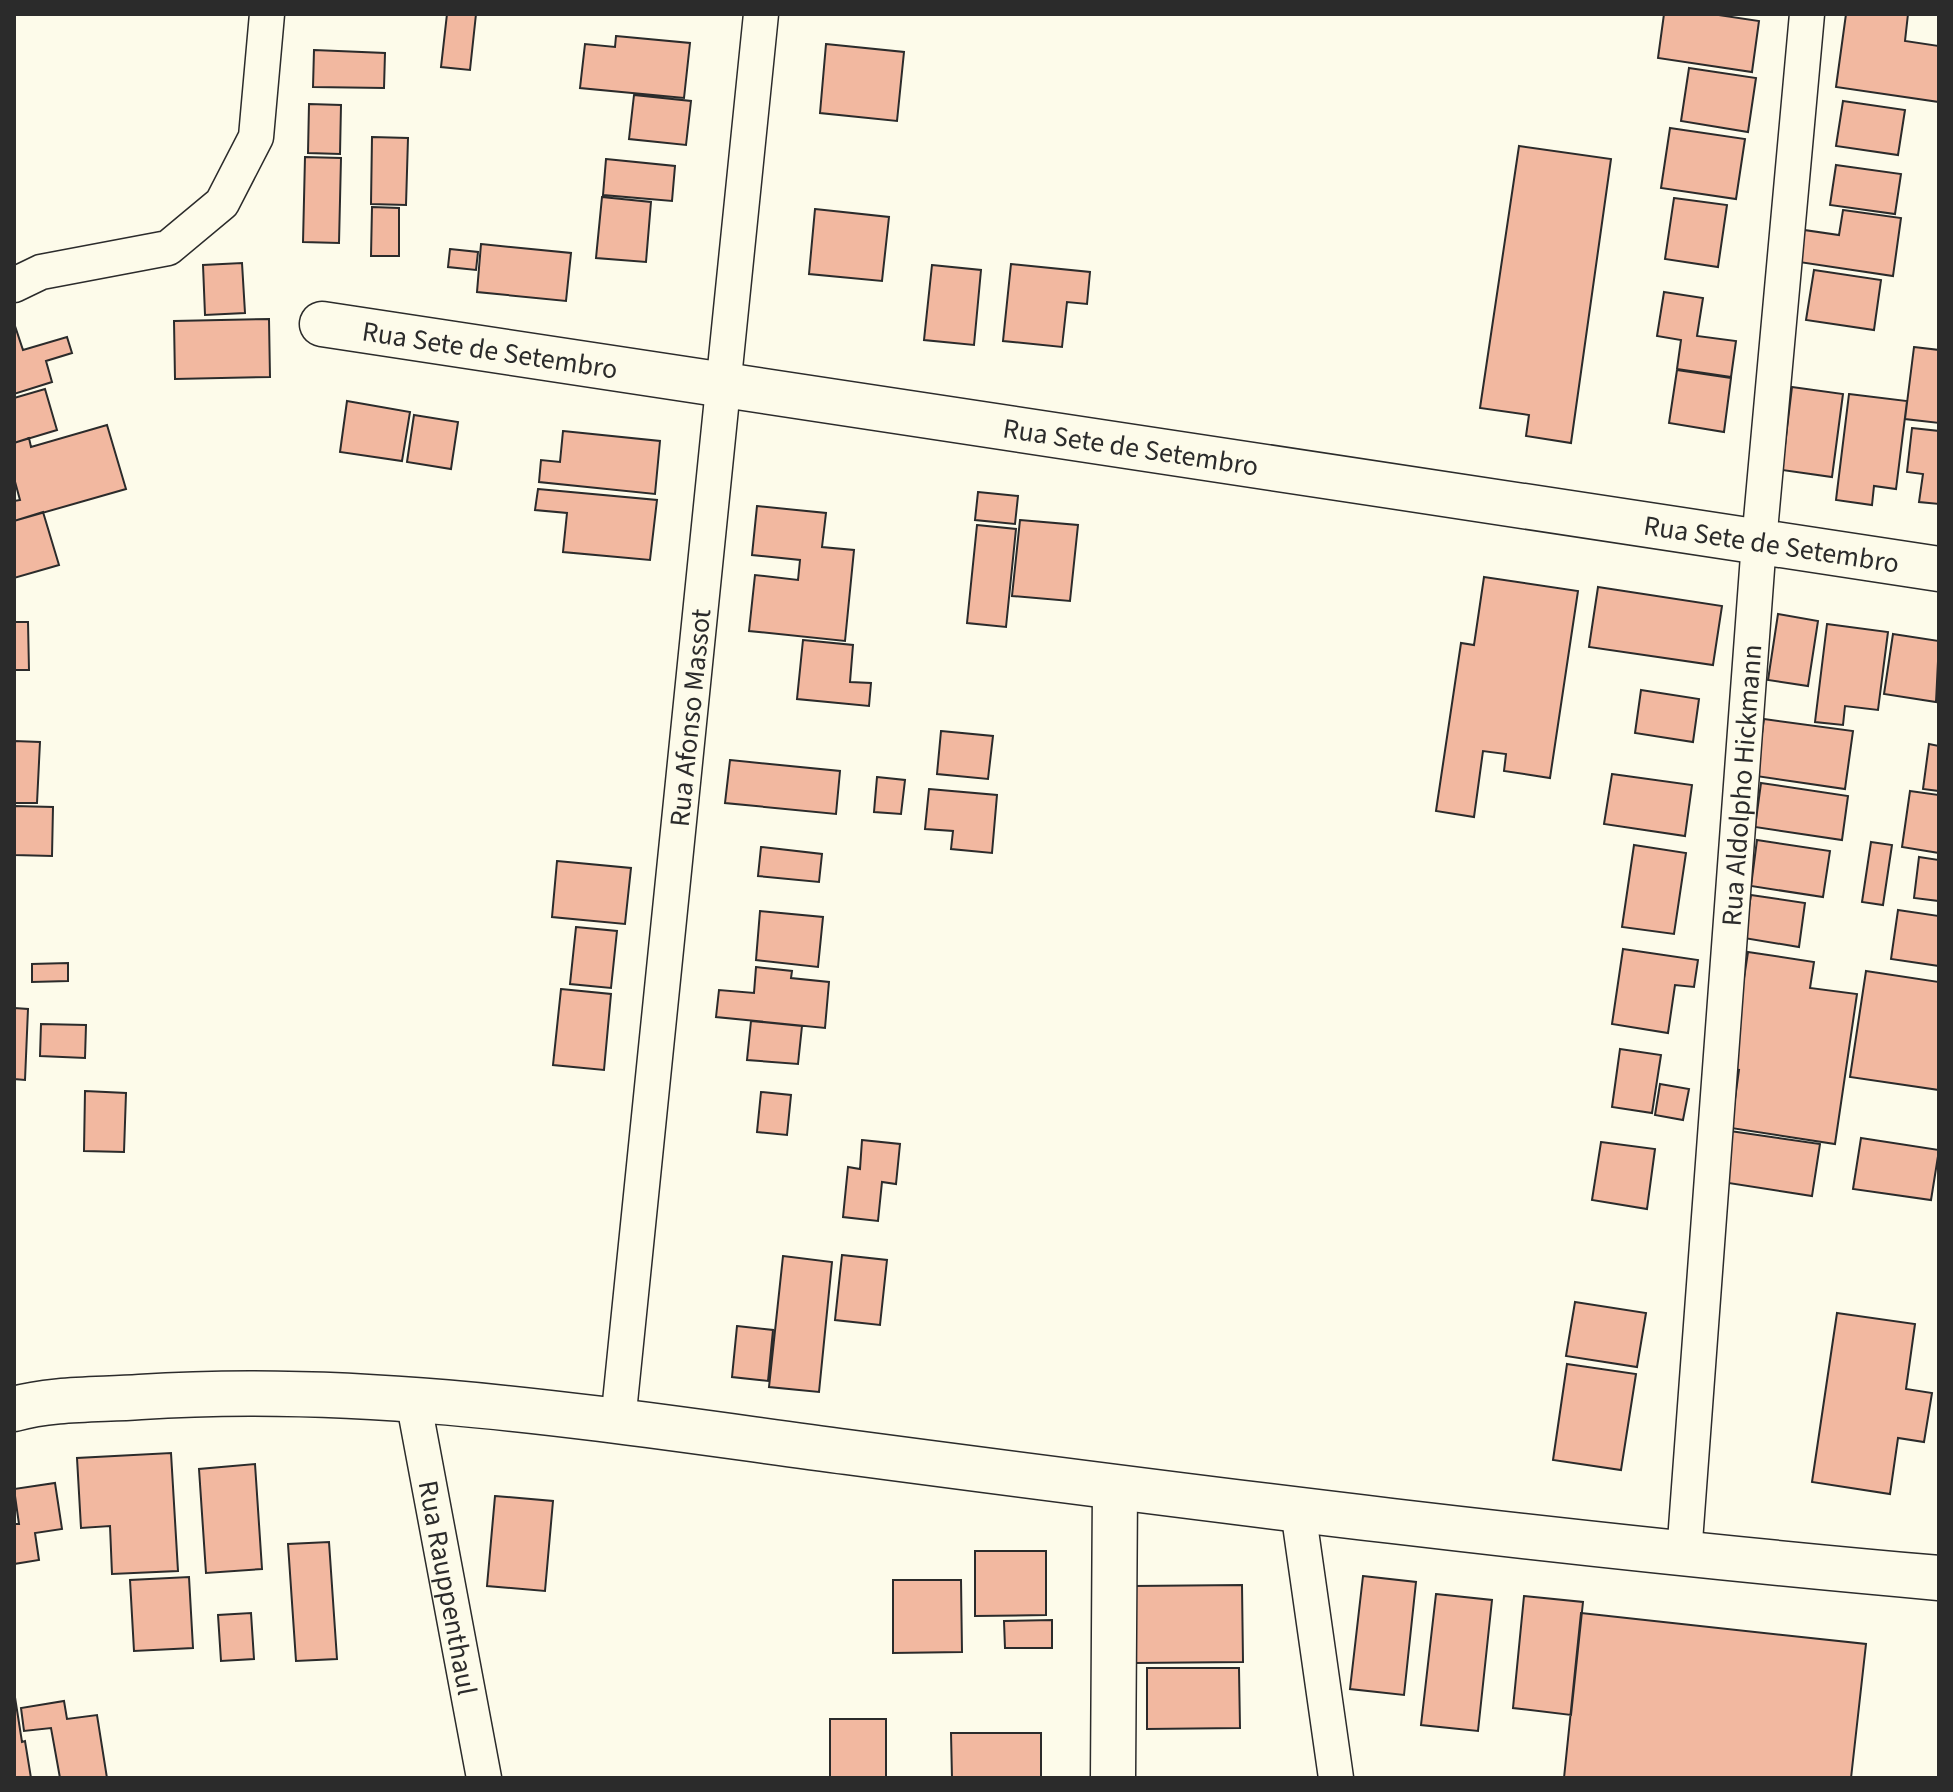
<svg xmlns="http://www.w3.org/2000/svg" width="1953" height="1792" viewBox="0 0 1953 1792" font-family="'Source Sans 3',sans-serif">
  <style>
    .building { fill: #f2b8a0; stroke: #2b2b2b; stroke-width: 2 }
    .lines { fill: none; stroke-linecap: round; stroke-linejoin: round }
    .street-casing { stroke: #2b2b2b; stroke-width: 37 }
    .secondary-casing { stroke: #2b2b2b; stroke-width: 47 }
    .street { stroke: #fdfbea; stroke-width: 34 }
    .secondary { stroke: #fdfbea; stroke-width: 44 }
    .labels { text-anchor: middle; stroke-width: 6; stroke-linejoin: round; paint-order: stroke }
    .street-label { font-size: 28px; fill: #2b2b2b; stroke: #fdfbea }
  </style>
  <rect width="100%" height="100%" fill="#fdfbea"/>
  <path class="building" d="M447,14H476L470,70L441,67Z
    M1664,14H1712L1759,21L1752,72L1658,58Z
    M1846,14H1908L1905,41L1939,46V102L1836,87Z
    M616,36L690,43L684,98L580,88L585,44L615,47Z
    M826,44L904,52L897,121L820,113Z
    M314,50L385,53L384,88L313,87Z
    M1689,68L1756,78L1748,132L1681,121Z
    M634,95L691,101L686,145L629,139Z
    M1843,101L1905,110L1898,155L1836,146Z
    M309,104L341,105L340,154L308,153Z
    M1670,128L1745,139L1736,199L1661,188Z
    M372,137L408,138L406,205L371,204Z
    M1519,146L1611,159L1571,443L1526,436L1529,415L1480,408Z
    M305,157L341,158L339,243L303,242Z
    M606,159L675,166L672,201L603,195Z
    M1836,165L1901,174L1895,214L1830,205Z
    M602,197L651,202L646,262L596,258Z
    M1674,198L1727,205L1718,267L1665,259Z
    M372,207L399,208V256H371Z
    M815,209L889,217L882,281L809,274Z
    M1843,210L1901,218L1893,276L1799,262L1804,230L1839,235Z
    M481,244L571,253L566,301L477,292Z
    M450,249L478,252L476,270L448,267Z
    M242,263L245,313L205,315L203,265Z
    M1011,264L1090,272L1087,304L1067,302L1062,347L1003,341Z
    M932,265L981,270L974,345L924,340Z
    M1814,270L1881,280L1874,330L1806,320Z
    M1664,292L1703,298L1697,336L1736,341L1731,377L1677,369L1681,340L1657,336Z
    M269,319L270,377L175,379L174,321Z
    M14,323L23,350L67,337L72,353L46,361L52,382L14,394Z
    M1914,347L1939,350V423L1905,419Z
    M1677,370L1731,378L1724,432L1669,423Z
    M1792,387L1843,394L1832,477L1782,470Z
    M45,389L57,430L14,443V398Z
    M1849,394L1907,401L1896,489L1874,486L1872,505L1836,500Z
    M347,401L410,412L402,461L340,452Z
    M414,415L458,422L451,469L407,462Z
    M107,425L126,489L14,521V501L20,500L14,478V443L29,438L31,447Z
    M1912,428L1939,431V504L1919,502L1923,474L1907,472Z
    M563,431L660,441L655,494L539,482L541,460L560,462Z
    M538,489L657,500L650,560L563,552L567,513L535,510Z
    M978,492L1018,496L1015,524L975,520Z
    M757,506L826,513L822,547L854,550L845,641L749,631L755,575L798,580L800,560L752,555Z
    M43,512L59,565L14,578V521Z
    M1020,520L1078,525L1070,601L1012,596Z
    M977,525L1016,529L1006,627L967,623Z
    M1484,577L1578,591L1550,778L1504,771L1506,754L1483,751L1474,817L1436,811L1461,643L1474,645Z
    M1598,587L1722,606L1713,665L1589,647Z
    M1778,614L1818,621L1808,686L1768,680Z
    M14,622H28L29,670H14Z
    M1827,624L1888,632L1878,710L1845,706L1843,725L1815,722Z
    M1893,634L1939,641L1936,702L1884,694Z
    M803,640L853,645L850,682L871,683L869,706L797,699Z
    M1641,690L1699,699L1693,742L1635,733Z
    M1764,719L1853,731L1845,789L1756,776Z
    M941,731L993,736L988,779L937,774Z
    M14,741L40,742L37,803H14Z
    M1929,744L1939,746V791L1923,789Z
    M730,760L840,771L836,814L725,803Z
    M1612,774L1692,785L1685,836L1604,824Z
    M877,777L905,780L901,814L874,812Z
    M1761,783L1848,796L1842,840L1755,827Z
    M929,789L997,795L992,853L951,849L953,831L925,829Z
    M1910,791L1939,795V853L1902,847Z
    M14,806L53,807L52,856L14,855Z
    M1757,840L1830,851L1823,897L1751,886Z
    M1871,842L1892,845L1883,905L1862,902Z
    M1634,845L1686,853L1674,934L1622,927Z
    M761,847L822,854L819,882L758,876Z
    M1919,857L1939,860V901L1914,898Z
    M557,861L631,868L625,924L552,917Z
    M1751,895L1805,903L1799,947L1744,938Z
    M1898,910L1939,916V966L1891,959Z
    M760,911L823,917L818,967L756,960Z
    M576,927L617,931L611,988L570,984Z
    M1623,949L1698,960L1694,987L1675,985L1668,1033L1612,1024Z
    M1748,952L1814,962L1810,988L1857,994L1835,1144L1731,1128L1739,1070L1730,1069Z
    M68,963V981L32,982V964Z
    M756,967L792,971L791,978L829,982L825,1028L716,1017L719,990L754,993Z
    M1866,971L1939,982V1090L1850,1077Z
    M561,989L611,994L604,1070L553,1065Z
    M14,1008L28,1009L25,1080L14,1079Z
    M751,1021L802,1026L798,1064L747,1060Z
    M41,1024L86,1025L85,1058L40,1056Z
    M1620,1049L1661,1055L1652,1113L1612,1107Z
    M1660,1084L1689,1089L1683,1120L1655,1115Z
    M85,1091L126,1093L124,1152L84,1151Z
    M761,1092L791,1095L787,1135L757,1132Z
    M1730,1131L1820,1144L1812,1196L1722,1182Z
    M1861,1138L1939,1150L1931,1200L1853,1189Z
    M862,1140L900,1144L896,1184L882,1182L878,1221L843,1217L848,1167L860,1169Z
    M1601,1142L1655,1149L1647,1209L1592,1200Z
    M842,1255L887,1260L880,1325L835,1320Z
    M783,1256L832,1262L819,1392L769,1387Z
    M1575,1302L1646,1313L1637,1367L1566,1356Z
    M1837,1313L1915,1324L1906,1389L1932,1393L1924,1442L1898,1438L1890,1494L1812,1482Z
    M737,1326L773,1330L768,1381L732,1377Z
    M1567,1364L1636,1374L1621,1470L1553,1460Z
    M171,1453L178,1571L112,1574L110,1526L81,1528L77,1458Z
    M255,1464L262,1569L206,1573L199,1469Z
    M55,1483L62,1529L35,1533L39,1560L14,1564V1524H19L14,1489Z
    M495,1496L553,1501L545,1591L487,1586Z
    M329,1542L337,1659L296,1661L288,1544Z
    M975,1551H1046V1615L975,1616Z
    M1363,1576L1416,1582L1404,1695L1350,1689Z
    M189,1577L193,1648L134,1651L130,1580Z
    M893,1580H961L962,1652L893,1653Z
    M1242,1585L1243,1662L1134,1663L1133,1586Z
    M1436,1594L1492,1600L1478,1731L1421,1725Z
    M1524,1596L1583,1602L1571,1715L1513,1708Z
    M251,1613L254,1659L221,1661L218,1615Z
    M1581,1613L1866,1644L1851,1778H1564Z
    M1052,1620V1648H1005L1004,1621Z
    M1147,1668H1239L1240,1728L1147,1729Z
    M14,1691L22,1742L25,1741L31,1778H14Z
    M64,1701L67,1719L97,1715L107,1778H60L51,1728L24,1731L21,1708Z
    M830,1719H886V1778H830Z
    M951,1733H1041V1778H952Z"/>
  <g class="lines">
    <defs>
      <g id="street">
        <path d="M14,285L41,272L168,248L222,203L256,137L267,14"/>
        <path id="s1" d="M413,1399L484,1778"/>
        <path id="s2" d="M618,1422L761,14"/>
        <path d="M1298,1510L1336,1778"/>
        <path id="s3" d="M1684,1555L1759,542L1807,14"/>
      </g>
      <g id="secondary">
        <path id="s4" d="M322,324L1939,569"/>
        <path d="M14,1409C53,1398 99,1400 140,1397C376,1381 613,1421 847,1452C1210,1500 1574,1546 1939,1578"/>
        <path d="M1113,1778L1115,1488"/>
      </g>
    </defs>
    <use href="#street" class="street-casing"/>
    <use href="#secondary" class="secondary-casing"/>
    <use href="#street" class="street"/>
    <use href="#secondary" class="secondary"/>
  </g>
  <g class="labels">
    <g class="street-label">
      <text dy="10" stroke="none"><textPath href="#s4" startOffset="170">Rua Sete de Setembro</textPath></text>
      <text dy="10" stroke="none"><textPath href="#s4" startOffset="818">Rua Sete de Setembro</textPath></text>
      <text dy="10" stroke="none"><textPath href="#s4" startOffset="1466">Rua Sete de Setembro</textPath></text>
      <text dy="10" stroke="none"><textPath href="#s2" startOffset="708">Rua Afonso Massot</textPath></text>
      <text dy="10" stroke="none"><textPath href="#s3" startOffset="772">Rua Aldolpho Hickmann</textPath></text>
      <text dy="10" stroke="none"><textPath href="#s1" startOffset="192">Rua Rauppenthaul</textPath></text>
    </g>
  </g>
  <rect width="1953" height="1792" fill="none" stroke="#2b2b2b" stroke-width="32"/>
</svg>
